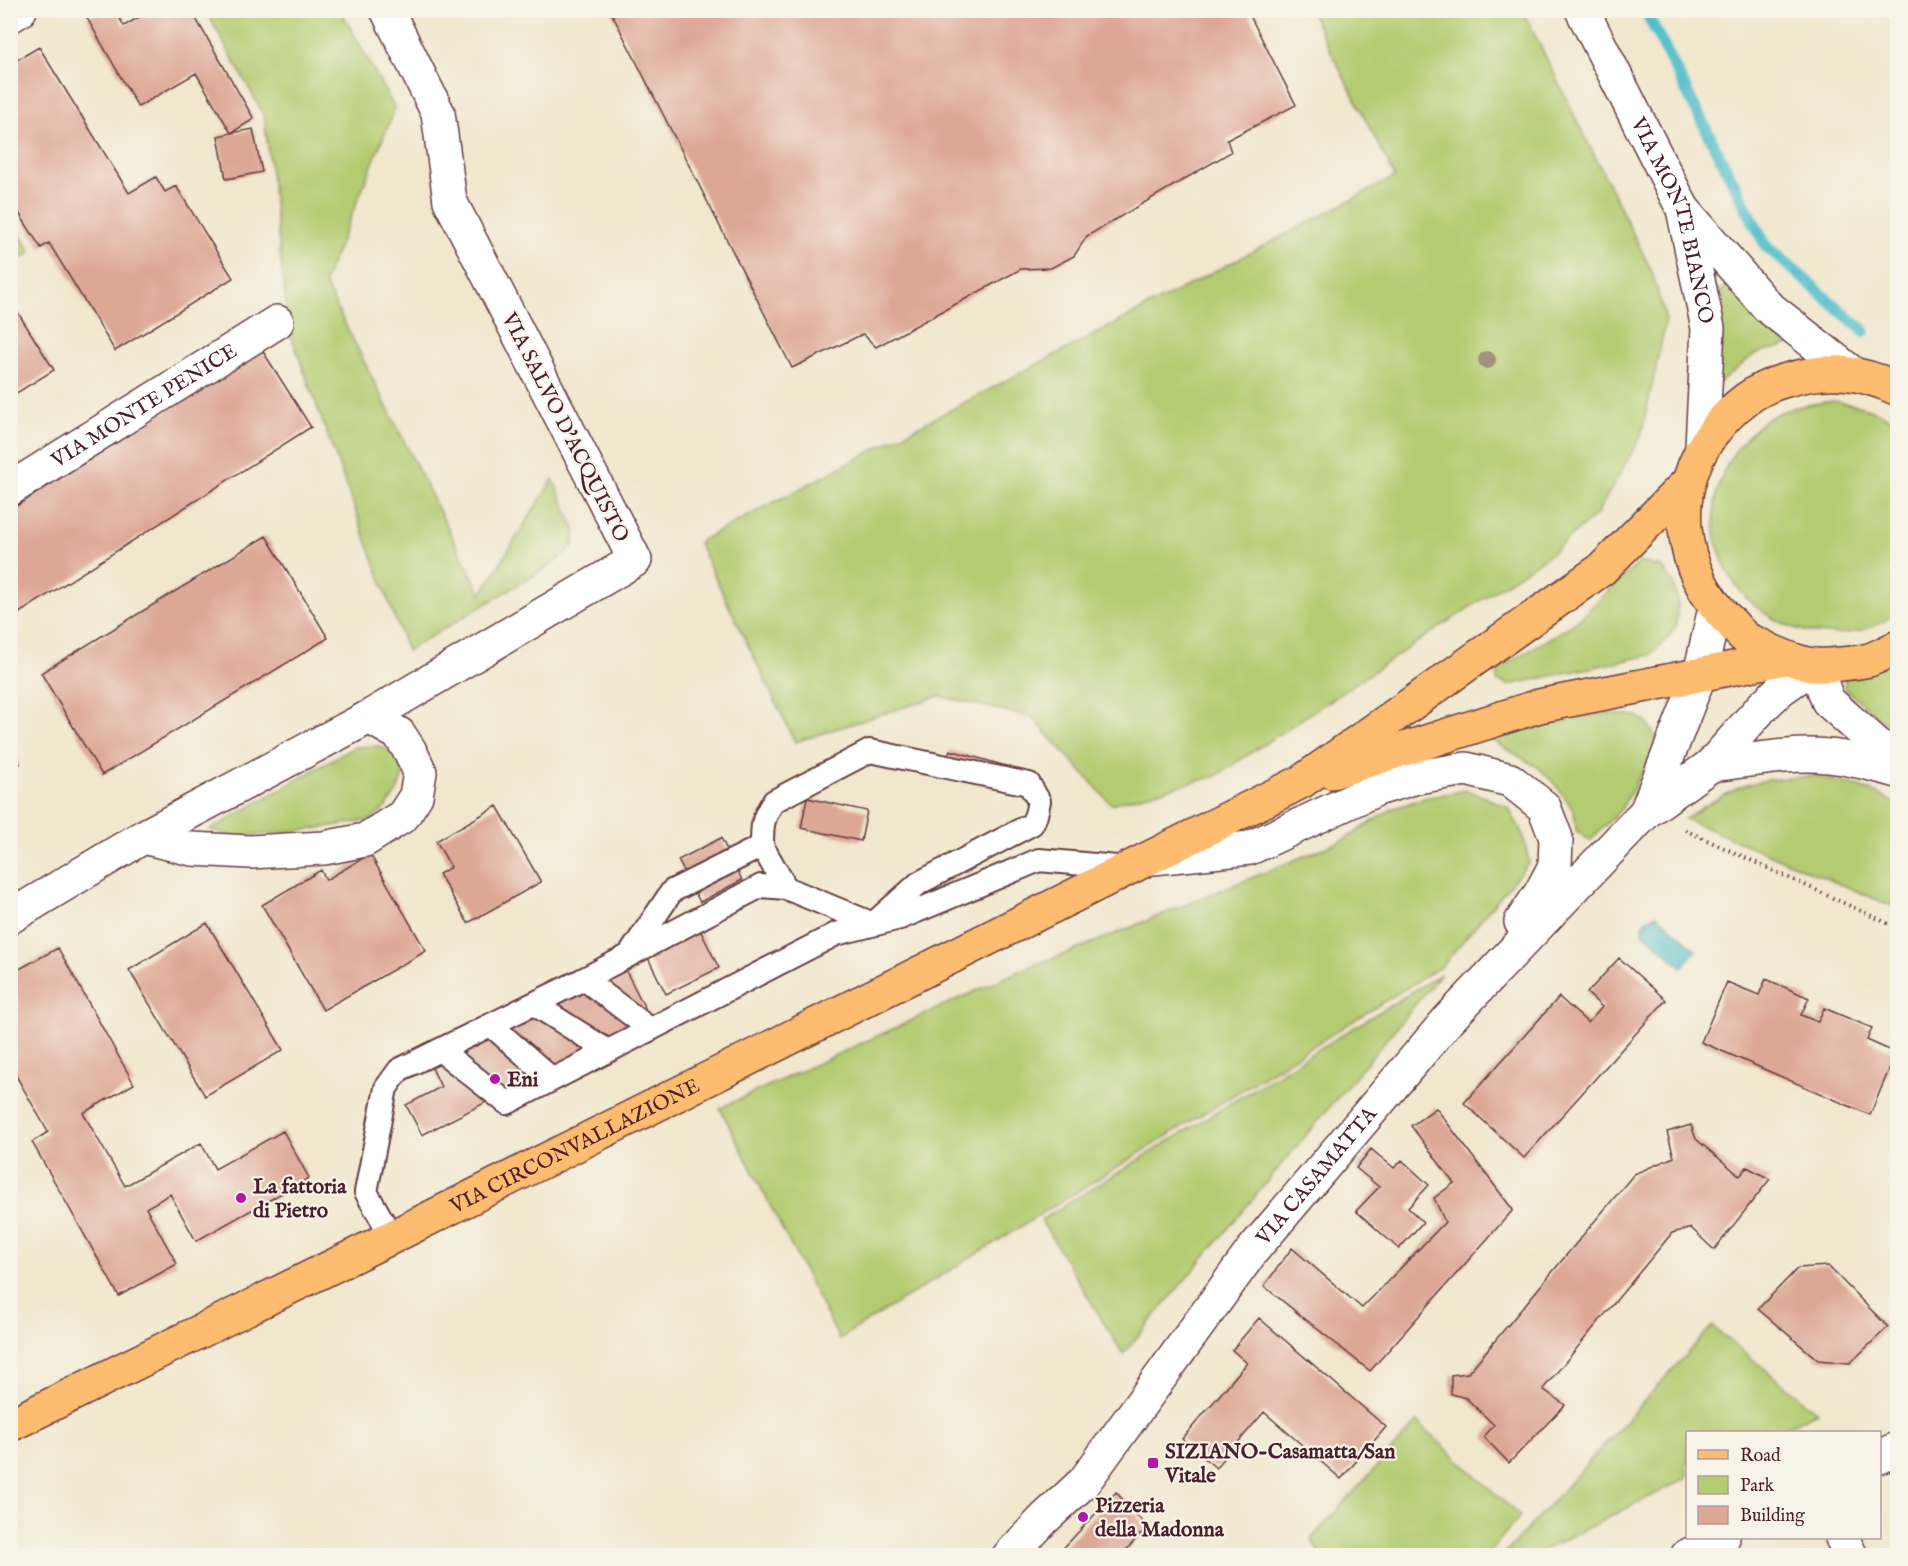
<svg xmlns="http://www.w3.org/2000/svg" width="1908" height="1566" viewBox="0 0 1908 1566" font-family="'IM FELL English',serif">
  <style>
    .green { fill: #b3cc71; stroke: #7e764e; stroke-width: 1.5 }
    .water { fill: #53bfcc; stroke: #4e6f7c; stroke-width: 1.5 }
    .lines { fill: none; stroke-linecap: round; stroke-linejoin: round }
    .stream { stroke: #53bfcc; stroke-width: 12 }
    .building { fill: #dda796 }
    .lane-casing { stroke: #633d43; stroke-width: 26 }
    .street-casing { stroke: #633d43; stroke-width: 36 }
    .primary-casing { stroke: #633d43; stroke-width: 36 }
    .path { stroke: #633d43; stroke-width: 4; stroke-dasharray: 1.5 4.5; stroke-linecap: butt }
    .lane { stroke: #fff; stroke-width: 22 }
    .street { stroke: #fff; stroke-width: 33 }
    .primary { stroke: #fdbc6f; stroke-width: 33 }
    .tree { fill: #a3917e }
    .poi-dot { fill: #b5179e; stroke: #f7f3e8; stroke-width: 2 }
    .labels { text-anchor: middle; stroke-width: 4.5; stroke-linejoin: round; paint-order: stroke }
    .street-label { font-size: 21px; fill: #4a1f2b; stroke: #f7f3e8 }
    .poi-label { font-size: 21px; font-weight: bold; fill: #4a1f2b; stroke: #f7f3e8; text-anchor: start }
  </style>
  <rect width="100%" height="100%" fill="#f7f3e8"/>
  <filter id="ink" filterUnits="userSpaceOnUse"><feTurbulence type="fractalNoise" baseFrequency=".0167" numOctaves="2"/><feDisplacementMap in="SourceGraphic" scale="12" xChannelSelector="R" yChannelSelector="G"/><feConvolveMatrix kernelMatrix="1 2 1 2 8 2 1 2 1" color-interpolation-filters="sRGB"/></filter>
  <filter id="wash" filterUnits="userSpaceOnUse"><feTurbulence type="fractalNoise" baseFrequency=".008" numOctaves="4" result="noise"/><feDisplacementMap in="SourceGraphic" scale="24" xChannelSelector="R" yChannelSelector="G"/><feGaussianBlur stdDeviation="1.35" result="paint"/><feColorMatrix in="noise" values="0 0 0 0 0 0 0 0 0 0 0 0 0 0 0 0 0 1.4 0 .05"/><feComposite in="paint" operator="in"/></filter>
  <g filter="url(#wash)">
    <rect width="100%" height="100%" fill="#f1e7ce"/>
    <path class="green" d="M206,11H341L395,109L324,282L481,594L553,479L575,529L574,545L551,565L407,651L289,330L264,115Z
      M1310,11H1523L1652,272L1666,320L1641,436L1597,514L1550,554L1216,776L1111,804L1032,717L939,696L795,742L698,542L1395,177Z
      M10,219L31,252L11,265H10Z
      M1727,285L1792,344L1755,354L1718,384L1716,297Z
      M1832,401C1855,405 1878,408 1897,424L1898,612C1874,630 1845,637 1816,633C1726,620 1683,517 1740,445C1749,434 1761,422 1774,415C1793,406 1812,404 1832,401Z
      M1640,562L1662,567L1674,583L1678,604L1676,626L1667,639L1650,655L1509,685L1497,681L1498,669L1575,623L1613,586Z
      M1897,661V733L1844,688L1846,675Z
      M1604,713L1637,716L1647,723L1656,738L1654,752L1621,809L1590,841L1576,830L1574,810L1554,783L1539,768L1488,738Z
      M378,746L394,753L403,774L397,792L386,807L371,820L313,829L237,837L210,830L354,747Z
      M1814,776C1842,782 1873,788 1897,805V908L1685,819C1707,804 1731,789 1757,782C1776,778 1795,778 1814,776Z
      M1467,790L1508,807L1523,835L1529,862L1442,966L839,1339L720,1108L1028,967L1068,953L1346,839L1390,810L1424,798Z
      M1441,974L1123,1354L1041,1220Z
      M1712,1326L1817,1412L1777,1432H1688L1687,1478L1534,1555H1504Z
      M1417,1422L1520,1516L1487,1555H1320L1311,1539Z"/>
    <path class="water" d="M1657,915L1696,950L1682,967L1643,932V925L1646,920Z"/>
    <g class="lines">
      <path class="stream" d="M1645,10L1766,246L1864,331"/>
    </g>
    <g id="blocks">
      <path class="building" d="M99,10H115L124,26L151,10H191L254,119L231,133L253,129L262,172L226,179L218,136L231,133L196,73L138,107L87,18Z
        M610,10H1247L1296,105L1227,140L1231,152L1087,236L1074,256L1051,268L1021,269L876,347L863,334L792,368Z
        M39,47L129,193L156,177L165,192L176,186L233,278L115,351L49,243L41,248L10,199V64Z
        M10,300L54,370L10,397Z
        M262,350L311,427L10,619V510Z
        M266,536L328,638L102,775L41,673Z
        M10,747L20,764L10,769Z
        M950,750L1010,767L1005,788L942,775Z
        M807,798L867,811L861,841L801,828Z
        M497,806L541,882L468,923L439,874L451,867L436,841Z
        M721,838L742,880L700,902L678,860Z
        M370,854L426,951L323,1010L262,905L321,870L326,880Z
        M693,916L719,968L666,994L640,942Z
        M207,923L283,1050L205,1096L129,970Z
        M58,948L134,1084L83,1113L125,1186L201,1143L215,1169L283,1131L309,1178L196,1241L170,1194L146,1208L177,1264L119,1296L32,1142L48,1132L10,1065V974Z
        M1619,958L1666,1000L1524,1158L1464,1103L1559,997L1588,1023L1602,1007L1587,993Z
        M625,969L650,1018L422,1135L406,1105L441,1087L432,1068Z
        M1766,979L1809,998L1801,1015L1818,1022L1824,1008L1872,1028L1867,1040L1896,1053L1870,1115L1701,1042L1727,982L1759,995Z
        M1436,1108L1513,1210L1370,1371L1264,1286L1292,1248L1362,1308L1445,1222L1434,1198L1454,1183L1411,1126Z
        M1691,1125L1696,1139L1740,1176L1747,1167L1770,1179L1714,1250L1691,1228L1672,1233L1543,1389L1565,1405L1509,1463L1484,1437L1494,1425L1466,1398L1451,1394V1375L1468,1373L1634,1174L1674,1157L1667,1132Z
        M1371,1149L1394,1168L1402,1160L1429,1185L1408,1208L1423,1222L1399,1249L1356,1211L1379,1187L1356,1168Z
        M1828,1266L1888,1327L1850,1363L1818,1360L1758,1309L1798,1268Z
        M1259,1318L1386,1427L1341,1479L1264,1412L1216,1468L1182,1439L1247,1363L1232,1350Z
        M1116,1492L1147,1527L1121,1556H1056Z"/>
    </g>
  </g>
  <g filter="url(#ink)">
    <use href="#blocks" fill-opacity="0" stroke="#633d43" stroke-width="1.5"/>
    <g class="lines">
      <defs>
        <path id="lane" d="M630,954L672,891L762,846L786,888
          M584,979L650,1029
          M534,1004L608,1051
          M491,1025L552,1079
          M440,1050L507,1103L836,934L900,918L1039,860L1128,868
          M392,1237L366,1192L386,1088L399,1070L584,979L761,886L786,888L873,924L919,883L1032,824L1036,815L1039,801L1029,784L870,751L774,801C762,818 762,826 762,846"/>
        <g id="street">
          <path id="s1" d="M1582,10L1683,209L1708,328L1702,446"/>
          <path d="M10,16L20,10"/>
          <path d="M1684,210L1767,306L1852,373"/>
          <path id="s2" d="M10,489L277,322"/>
          <path d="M369,717L635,560L450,201L438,113L387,10"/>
          <path d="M1711,765C1747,761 1793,752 1828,756C1852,758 1875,765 1898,771"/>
          <path d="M1646,812L1700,674L1715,608"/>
          <path d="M1153,858L1250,848L1377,789L1417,777L1466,769L1510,780L1544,807L1556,838L1555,866L1540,894L1521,922"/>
          <path d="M10,917L143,837L369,717L399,734L410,751L420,772L416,796L403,816L365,840L324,848L250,852L192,849L143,837"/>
          <path d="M1880,1457L1898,1448"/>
          <path d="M1842,1538L1851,1556"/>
          <path id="s3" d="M1009,1556L1044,1519L1084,1482L1252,1251L1448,1020L1646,812L1711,765L1763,706L1781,689L1815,665L1828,701L1898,763"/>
          <path d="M1687,1556L1723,1538"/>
        </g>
        <g id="primary">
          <path d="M1898,389C1858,370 1825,368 1783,381C1755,389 1733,407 1715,430C1668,490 1677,571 1731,623C1736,628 1741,635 1747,639C1753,643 1761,645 1767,649C1782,656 1798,663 1814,665C1824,666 1859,663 1869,660C1878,657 1888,651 1898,647"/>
          <path d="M1332,772L1539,706L1785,658"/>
          <path id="s4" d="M10,1425L392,1237L1301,782L1602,569L1689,481"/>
        </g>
      </defs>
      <use href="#lane" class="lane-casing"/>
      <use href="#street" class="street-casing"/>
      <use href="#primary" class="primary-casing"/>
      <path class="path" d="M1685,830L1898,928"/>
      <use href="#lane" class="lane"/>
      <use href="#street" class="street"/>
      <use href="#primary" class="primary"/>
    </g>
    <circle class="tree" cx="1487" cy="360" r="9"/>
  </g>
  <g class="poi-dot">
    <circle cx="495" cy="1079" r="6"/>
    <circle cx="241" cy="1198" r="6"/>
    <rect x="1147" y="1457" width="12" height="12" rx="3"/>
    <circle cx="1083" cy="1517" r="6"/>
  </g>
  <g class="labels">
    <g class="street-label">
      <text dy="7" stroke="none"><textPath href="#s1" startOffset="231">VIA MONTE BIANCO</textPath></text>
      <text dy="7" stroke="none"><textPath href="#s2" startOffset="158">VIA MONTE PENICE</textPath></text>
      <text transform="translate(566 427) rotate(63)" y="7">VIA SALVO D'ACQUISTO</text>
      <text dy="7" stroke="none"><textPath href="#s4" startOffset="630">VIA CIRCONVALLAZIONE</textPath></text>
      <text dy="7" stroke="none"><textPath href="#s3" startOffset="490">VIA CASAMATTA</textPath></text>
    </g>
    <g class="poi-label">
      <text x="507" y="1086">Eni</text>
      <text x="253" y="1193">La fattoria<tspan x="253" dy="24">di Pietro</tspan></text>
      <text x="1165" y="1458">SIZIANO-Casamatta/San<tspan x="1165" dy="24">Vitale</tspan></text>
      <text x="1095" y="1512">Pizzeria<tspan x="1095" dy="24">della Madonna</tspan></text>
    </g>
  </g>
  <rect width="1908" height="1566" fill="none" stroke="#f7f3e8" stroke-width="36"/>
  <rect x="1686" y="1431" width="195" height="108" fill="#f7f3e8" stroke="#b29e9c" stroke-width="1.5"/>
  <rect x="1698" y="1450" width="30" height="9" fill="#fdbc6f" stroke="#b29e9c" stroke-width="1.5"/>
  <text x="1740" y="1461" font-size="18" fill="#4a1f2b">Road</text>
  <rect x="1698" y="1476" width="30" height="18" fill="#b3cc71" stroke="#b29e9c" stroke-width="1.5"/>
  <text x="1740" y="1491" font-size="18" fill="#4a1f2b">Park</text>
  <rect x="1698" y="1506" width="30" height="18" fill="#dda796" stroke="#b29e9c" stroke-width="1.5"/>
  <text x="1740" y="1521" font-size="18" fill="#4a1f2b">Building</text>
</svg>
